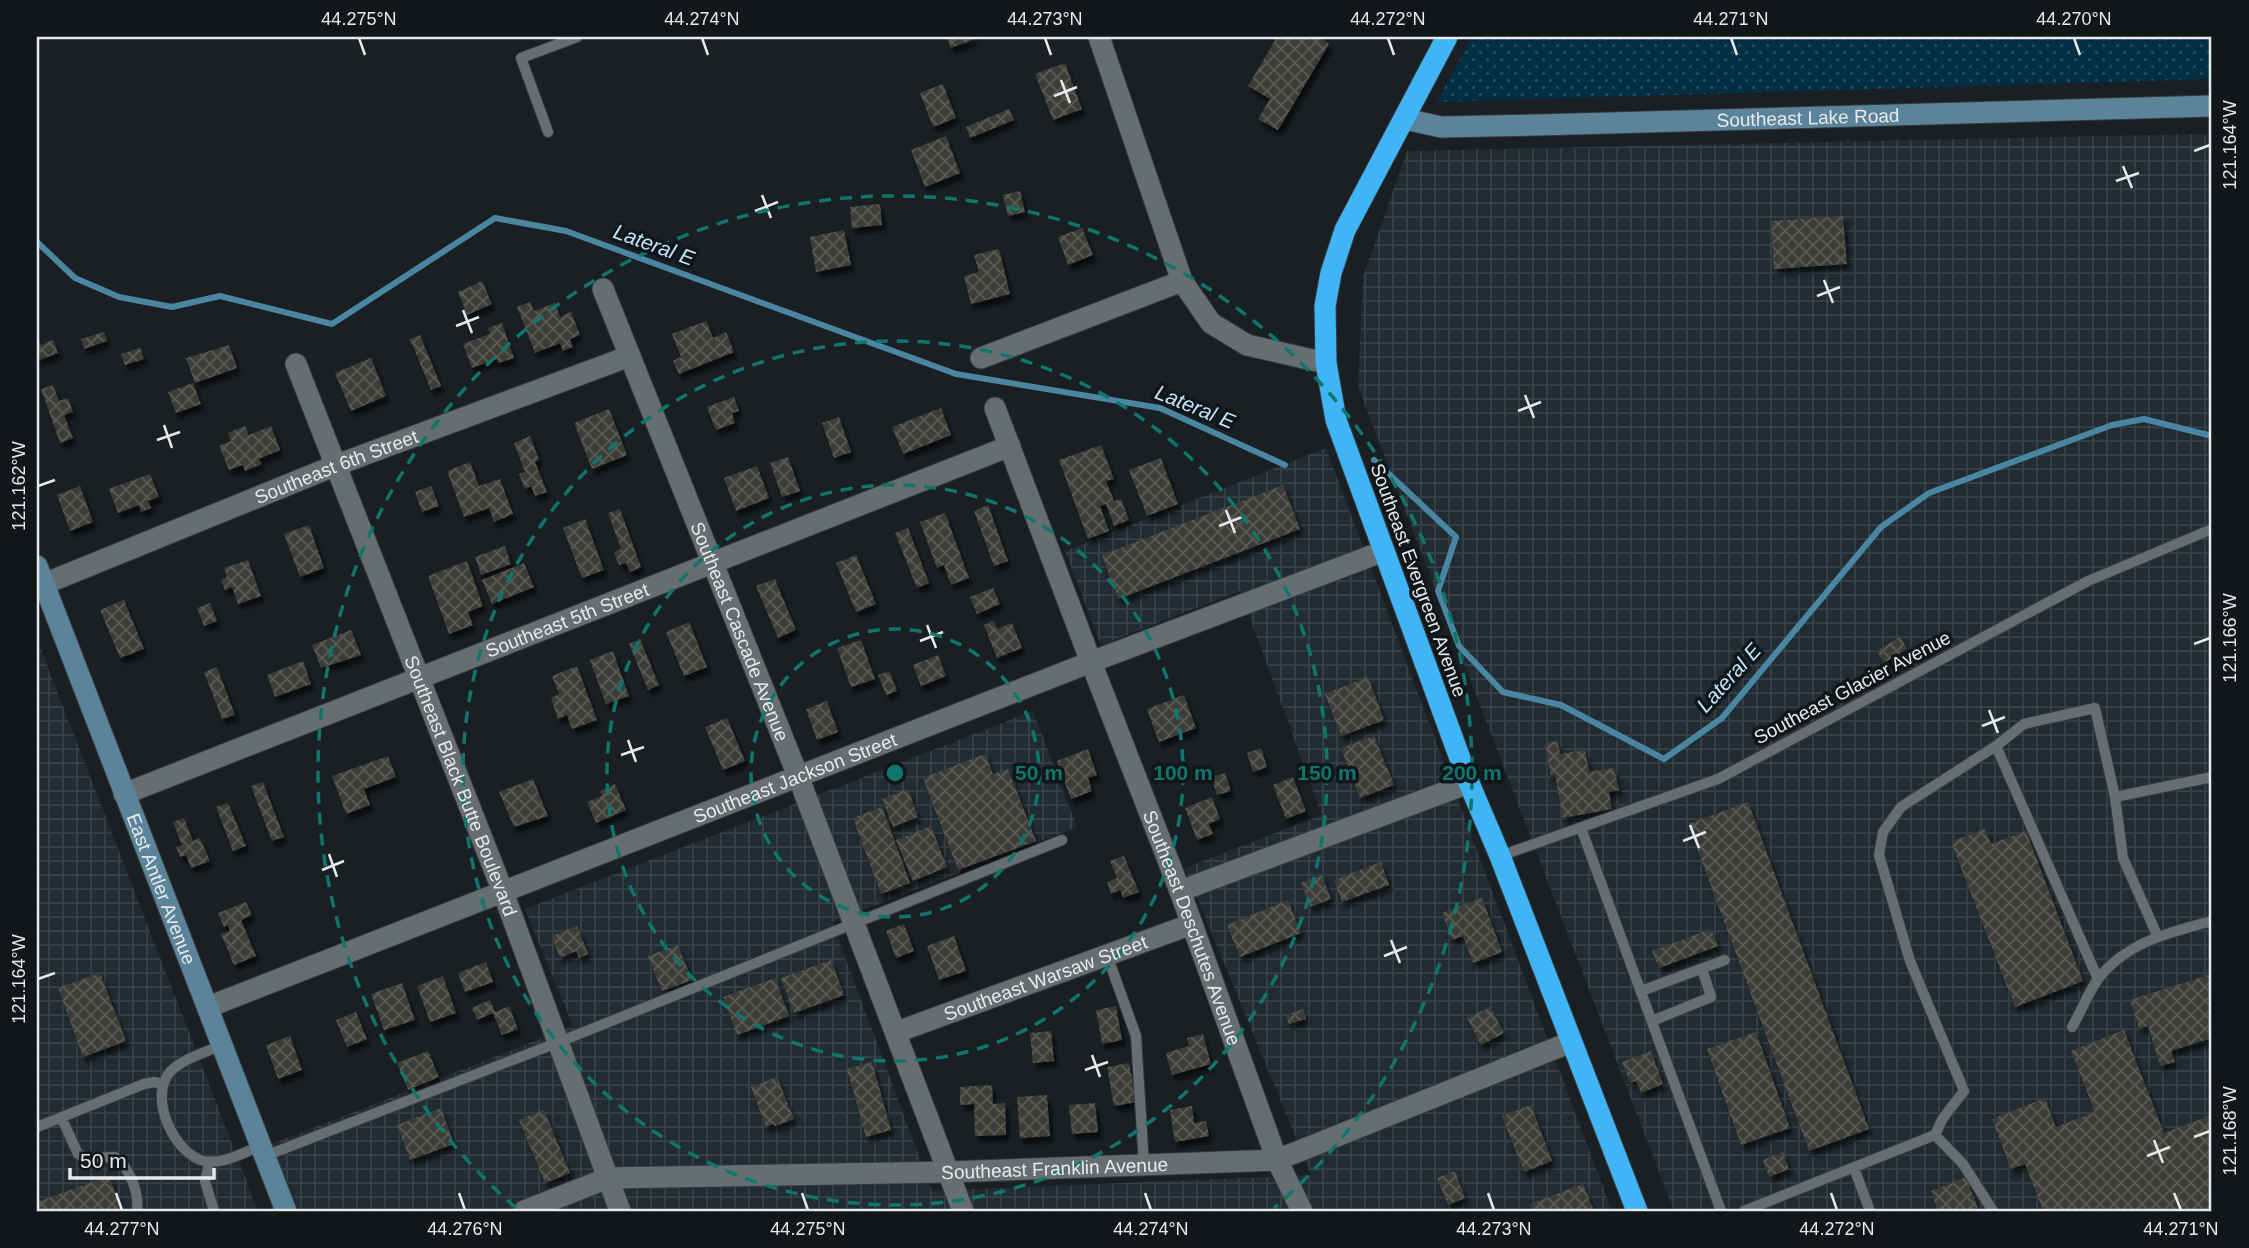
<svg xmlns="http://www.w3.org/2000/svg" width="2249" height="1248" viewBox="0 0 2249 1248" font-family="Arial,sans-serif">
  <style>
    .industrial { fill: url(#industrial-grid) }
    .green { fill: url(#green-dots) }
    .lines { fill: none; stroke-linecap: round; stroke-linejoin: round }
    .stream { stroke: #4a86a1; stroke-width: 6 }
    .building { fill: url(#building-cross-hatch); filter: url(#shadow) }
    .lane-casing { stroke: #373a3e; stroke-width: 12 }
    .street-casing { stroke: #373a3e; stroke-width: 23 }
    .secondary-casing { stroke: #373a3e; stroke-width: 23 }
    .highway-casing { stroke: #373a3e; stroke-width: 23 }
    .lane { stroke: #676e72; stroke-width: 10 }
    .street { stroke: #676e72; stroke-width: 21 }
    .secondary { stroke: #5b839a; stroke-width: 21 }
    .highway { stroke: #3fb5f6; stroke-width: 21 }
    .ticks { fill: none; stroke: #e7eaed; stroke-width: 2.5 }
    .ring { fill: none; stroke: #0f766e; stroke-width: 3.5; stroke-dasharray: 12 9 }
    .labels { text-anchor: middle; stroke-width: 7; stroke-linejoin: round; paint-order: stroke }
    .street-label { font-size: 19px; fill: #e7eaed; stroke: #111619 }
    .water-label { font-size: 21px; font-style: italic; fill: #c1e5fd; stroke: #111619 }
    .centre { fill: #0f766e; stroke: #111619; stroke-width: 3.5 }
    .ring-label { font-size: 21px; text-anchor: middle; font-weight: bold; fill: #0f766e; stroke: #111619; stroke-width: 7; stroke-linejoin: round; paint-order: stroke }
    .neatline { fill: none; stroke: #e7eaed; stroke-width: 2.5 }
    .ticks-label { font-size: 18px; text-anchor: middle; fill: #e7eaed }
  </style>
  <defs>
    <pattern id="industrial-grid" width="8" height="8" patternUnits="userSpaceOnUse" patternTransform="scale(1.75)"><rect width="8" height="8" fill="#212b32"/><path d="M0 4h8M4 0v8" fill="none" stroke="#364046"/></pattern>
    <pattern id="green-dots" width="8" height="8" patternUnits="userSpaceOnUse" patternTransform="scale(1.75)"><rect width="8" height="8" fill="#032e44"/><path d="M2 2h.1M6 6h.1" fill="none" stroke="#284c5f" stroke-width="1.8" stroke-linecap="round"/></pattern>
    <pattern id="building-cross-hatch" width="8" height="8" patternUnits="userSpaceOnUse" patternTransform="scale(1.75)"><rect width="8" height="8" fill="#3e3e38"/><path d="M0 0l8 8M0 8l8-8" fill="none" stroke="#5a5a55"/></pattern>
    <filter id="shadow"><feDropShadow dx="3.5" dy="6" stdDeviation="2" flood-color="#0009"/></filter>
  </defs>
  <rect width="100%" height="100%" fill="#1a1f23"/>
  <path class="industrial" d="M2200,134L2212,136V1211H1674L1358,387L1363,277L1407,151Z
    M1326,448L1612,1211H299L272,1144L573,1026L525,909L1033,711L1077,827L832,922L932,1191L1311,1175L1185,868L1322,815L1240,591L1101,645L1065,551Z
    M37,639L258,1211H37Z"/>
  <path class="green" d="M1472,37H2212V79L1437,102Z"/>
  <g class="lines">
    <path class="stream" d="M37,242L75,278L119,297L172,307L220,296L332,324L495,218L566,231L956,374L1160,408L1285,465
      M1374,460L1456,537L1438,591L1459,646L1503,692L1561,705L1664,759L1722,718L1881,527L1929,493L2112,425L2144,419L2212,436"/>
  </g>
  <path class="building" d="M946,37H980L951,48Z
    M1277,37H1321L1320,38L1329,44L1278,130L1258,119L1270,99L1248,86Z
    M1065,63L1082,109L1053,120L1035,74Z
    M943,84L956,118L933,127L920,93Z
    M1009,109L1014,120L970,138L966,127Z
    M946,136L960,173L925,187L911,150Z
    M1020,191L1025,212L1008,216L1003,195Z
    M880,204L882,225L852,228L850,207Z
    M1843,216L1847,264L1774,269L1771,221Z
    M1082,228L1093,255L1068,265L1058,237Z
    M844,230L851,265L816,272L810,237Z
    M999,249L1010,294L971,304L964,276L979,272L974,255Z
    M482,281L492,304L467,315L458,292Z
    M530,302L534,311L555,303L560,317L571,312L580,335L570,339L573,347L563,351L560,343L535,353L517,307Z
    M706,321L713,338L726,332L734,352L679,374L673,361L681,357L672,334Z
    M502,323L514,358L498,363L497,359L472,368L463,344L490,334L488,328Z
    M104,332L107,341L84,349L81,339Z
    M420,335L441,386L431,390L410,339Z
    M37,339H39L41,345L53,340L58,353L37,361Z
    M229,345L237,368L195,383L186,358Z
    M140,348L144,359L125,365L121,354Z
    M371,358L386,396L351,411L335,373Z
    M193,383L201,404L176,413L168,392Z
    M53,385L59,401L68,398L73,412L64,415L73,438L60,443L41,389Z
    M734,397L739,411L732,413L735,423L716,430L707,407Z
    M941,408L951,435L903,454L892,427Z
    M609,409L627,455L592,469L574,423Z
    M839,417L851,452L834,458L822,423Z
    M245,426L249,435L271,426L280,450L259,459L262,464L245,471L243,465L229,470L219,446L231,441L228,433Z
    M530,436L539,460L535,462L547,492L535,496L531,486L525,489L519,474L525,472L514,443Z
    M1101,445L1114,479L1106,481L1114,501L1121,499L1129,520L1114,526L1106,504L1100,506L1109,531L1088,539L1059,460Z
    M788,457L800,491L782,497L770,463Z
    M1161,458L1178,504L1147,516L1129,470Z
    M470,462L479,486L500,479L513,514L494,522L489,508L464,517L447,471Z
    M757,466L769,498L736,511L724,478Z
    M150,474L159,497L148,501L151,508L141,512L139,505L118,513L109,489Z
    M1283,485L1300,529L1118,599L1102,555Z
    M80,486L93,522L70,531L57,495Z
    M431,486L439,506L422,512L415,492Z
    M988,505L1008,561L994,566L974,511Z
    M620,509L641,567L630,572L626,563L619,565L614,552L621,549L608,513Z
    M945,513L969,578L951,585L944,565L937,568L920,522Z
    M585,519L604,570L582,578L563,528Z
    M309,525L324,568L300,577L284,534Z
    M908,528L929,583L917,588L895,533Z
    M505,546L511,564L481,575L475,557Z
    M856,555L876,604L856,612L836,563Z
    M248,560L261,596L238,604L232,587L225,590L221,580L227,577L224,568Z
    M467,561L483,606L468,612L473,625L449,634L428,576Z
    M524,563L534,587L492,604L482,580Z
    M775,579L796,630L778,638L756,586Z
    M993,588L1000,604L977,614L970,597Z
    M124,600L144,649L120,658L100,610Z
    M210,603L217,621L204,626L197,608Z
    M993,621L997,629L1012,623L1022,648L997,658L984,625Z
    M689,622L707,667L684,676L666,632Z
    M351,630L361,655L321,668L312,645Z
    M1900,637L1907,649L1884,663L1877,651Z
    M640,639L659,685L648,690L629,644Z
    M861,640L875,679L851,687L837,648Z
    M613,651L629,696L606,704L590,660Z
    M938,655L946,676L921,686L913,665Z
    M303,661L311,684L275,697L267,675Z
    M577,666L597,720L572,729L567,715L558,719L551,698L559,694L552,676Z
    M217,667L235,715L222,719L204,672Z
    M889,671L897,691L886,695L878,675Z
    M1368,677L1384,720L1341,736L1325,694Z
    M1184,695L1196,728L1159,742L1147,709Z
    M827,701L838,732L817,740L806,709Z
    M727,718L745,761L723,770L705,727Z
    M1374,736L1394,785L1360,798L1341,748Z
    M1558,741L1560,754L1585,750L1589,772L1614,768L1619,790L1609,792L1612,809L1563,818L1555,775L1551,776L1545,743Z
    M1261,748L1267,767L1253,772L1247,753Z
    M1088,749L1097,775L1088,778L1092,791L1071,799L1057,761Z
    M985,754L993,774L1008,769L1036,841L958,870L923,778Z
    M388,756L396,777L364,789L370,805L346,814L332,776Z
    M1225,773L1231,791L1217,795L1211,777Z
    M1293,777L1306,811L1286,819L1273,785Z
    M533,779L548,816L514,827L499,792Z
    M263,782L284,837L272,841L251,786Z
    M615,784L626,810L596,823L587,802L602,796L600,791Z
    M908,789L918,817L893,827L882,799Z
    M1212,797L1220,819L1209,824L1213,834L1197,840L1185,808Z
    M1748,802L1869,1129L1809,1151L1688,824Z
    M228,803L246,846L233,851L216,807Z
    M882,807L910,883L881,894L853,818Z
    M184,818L193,841L200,838L210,861L191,868L186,855L180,857L176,847L182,845L173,822Z
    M931,826L947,867L913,881L896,840Z
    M1985,829L1991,844L2026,831L2083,981L2015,1007L1951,842Z
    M1124,856L1139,892L1123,898L1120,890L1111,894L1107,882L1117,878L1110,861Z
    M1381,862L1389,885L1342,902L1334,880Z
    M1322,875L1331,899L1310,907L1301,883Z
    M1482,898L1502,952L1473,963L1463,936L1452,940L1442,913Z
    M1288,900L1301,933L1240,957L1227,925Z
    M246,902L252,915L241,920L256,956L234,965L221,934L230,931L228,925L224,927L218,913Z
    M904,924L914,951L896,958L886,931Z
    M577,926L588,954L579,958L576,951L560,958L552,936Z
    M1711,929L1718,946L1659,968L1652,951Z
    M954,936L966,971L939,980L927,946Z
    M678,945L692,980L662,991L648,956Z
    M831,960L844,995L794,1013L781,978Z
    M486,962L493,982L465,992L458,973Z
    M100,973L126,1041L83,1057L58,988Z
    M2212,974V1038L2171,1051L2175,1062L2160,1066L2148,1026L2139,1029L2130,1000Z
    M443,976L456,1013L430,1022L417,986Z
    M775,978L789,1016L737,1035L723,997Z
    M402,983L415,1020L384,1030L371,994Z
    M490,1000L495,1012L509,1006L518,1029L502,1035L493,1013L477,1020L472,1008Z
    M1116,1006L1122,1040L1102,1044L1096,1010Z
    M1490,1007L1504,1033L1481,1045L1467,1018Z
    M1303,1009L1306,1019L1289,1024L1286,1015Z
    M356,1012L367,1039L347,1047L336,1020Z
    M2124,1030L2164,1133L2209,1116L2212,1124V1211H2043L2025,1164L2011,1169L1992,1119L2045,1098L2056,1127L2095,1112L2071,1051Z
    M1051,1031L1054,1061L1033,1063L1030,1033Z
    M1756,1032L1790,1128L1741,1145L1707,1049Z
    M1203,1034L1211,1064L1172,1075L1166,1053L1189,1046L1187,1038Z
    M290,1036L302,1070L278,1079L266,1045Z
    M428,1051L439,1077L408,1090L397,1063Z
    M1651,1051L1663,1084L1641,1093L1636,1081L1630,1083L1622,1062Z
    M872,1062L891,1130L866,1137L847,1069Z
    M1129,1063L1137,1102L1114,1106L1107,1067Z
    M777,1077L794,1119L775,1126L773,1124L766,1127L751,1087Z
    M992,1085L993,1104L1005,1103L1006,1135L975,1136L974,1104L960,1105V1087Z
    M1047,1095L1050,1136L1020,1138L1017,1097Z
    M1095,1103L1098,1132L1072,1134L1069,1105Z
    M1531,1105L1552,1161L1524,1172L1502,1116Z
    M1192,1106L1194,1123L1206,1121L1209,1136L1175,1142L1170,1110Z
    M441,1108L454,1144L410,1160L397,1125Z
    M544,1110L570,1173L545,1183L519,1120Z
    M1783,1152L1789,1169L1769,1177L1763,1160Z
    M1455,1171L1465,1198L1448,1205L1437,1178Z
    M109,1176L121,1209L114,1211H37V1202Z
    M1966,1177L1979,1211H1938L1931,1191Z
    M1583,1184L1594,1211H1533L1530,1204Z"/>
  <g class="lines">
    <defs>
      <path id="lane" d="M548,132L521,58L577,37
        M1996,746L2024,724L2095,708L2115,797
        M1581,828L1721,1211
        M1500,856L1718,779L2088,581L2212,529
        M2157,935L2123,858L2115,797L2212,777
        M1107,955L1136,1036L1144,1165
        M1641,991L1725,960
        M1652,1021L1711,997L1702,969
        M2072,1027C2081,1012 2088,993 2098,979C2127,942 2170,932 2212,921
        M222,1045C206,1052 182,1059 170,1072C148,1097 174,1154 204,1161C223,1165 244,1152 261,1146
        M61,1117L78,1154L87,1158L115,1157C130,1169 139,1191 137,1211
        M37,1127L144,1084L154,1082L163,1084
        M1935,1135L1943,1118L1964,1091L1910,961L1879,855L1883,832L1901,807L1996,746L2098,979
        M265,1156L559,1042L1062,840
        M210,1161L205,1181L214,1211
        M1854,1168L1870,1211
        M1744,1211L1935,1135L1963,1164L1993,1211"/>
      <g id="street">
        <path d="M1099,37L1182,281L1211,323L1247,345L1326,363"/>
        <path id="s1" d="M603,289L798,776L963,1211"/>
        <path d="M981,358L1182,281"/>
        <path id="s2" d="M296,364L503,892L620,1211"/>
        <path id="s3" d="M995,408L1091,662L1180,891L1277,1160L1302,1211"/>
        <path id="s4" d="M44,584L334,466L630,356"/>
        <path id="s5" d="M124,794C419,677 715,563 1010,446"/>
        <path d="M1180,891L1469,783"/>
        <path id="s6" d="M208,1007L1091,662L1384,551"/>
        <path id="s7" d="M897,1032L1192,924"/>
        <path id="s8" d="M524,1211L608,1178L949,1172L1277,1160L1571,1042"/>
      </g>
      <g id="secondary">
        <path id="s9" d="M1405,119L1441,127L1537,125L2212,106"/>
        <path id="s10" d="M37,566L286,1211"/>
      </g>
      <path id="highway" d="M1447,37L1345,230L1331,273L1325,306L1326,363L1336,420L1469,783L1500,856L1637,1211"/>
    </defs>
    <use href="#lane" class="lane-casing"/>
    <use href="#street" class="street-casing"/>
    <use href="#secondary" class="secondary-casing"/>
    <use href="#highway" class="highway-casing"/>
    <use href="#lane" class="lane"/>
    <use href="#street" class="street"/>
    <use href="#secondary" class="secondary"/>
    <use href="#highway" class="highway"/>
  </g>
  <path class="ticks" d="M359,38L365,55M702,38L708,55M1045,38L1051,55M1388,38L1394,55M1731,38L1737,55M2074,38L2080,55M1061,80L1070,103M1054,96L1077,87M2194,151L2210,145M2123,166L2132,188M2116,181L2139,173M762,195L771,218M755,211L778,202M1824,280L1833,303M1817,296L1840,287M463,310L472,333M456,326L479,317M1525,395L1534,418M1518,411L1541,402M164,425L172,448M157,440L180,432M38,486L55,480M1226,510L1235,533M1219,526L1242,517M927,625L936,648M920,641L943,632M2194,644L2210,638M1989,710L1998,733M1982,726L2005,717M628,740L636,762M621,755L644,747M1690,825L1699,848M1683,841L1706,832M329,854L337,877M322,870L344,861M1391,940L1400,963M1384,956L1407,947M38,979L55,973M1092,1055L1100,1077M1085,1070L1108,1062M2194,1137L2210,1131M2154,1140L2163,1163M2147,1156L2170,1147M116,1193L122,1210M459,1193L465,1210M802,1193L808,1210M1145,1193L1151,1210M1488,1193L1494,1210M1831,1193L1837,1210M2174,1193L2181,1210"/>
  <g class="ring">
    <circle cx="895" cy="773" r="144"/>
    <circle cx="895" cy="773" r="288"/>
    <circle cx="895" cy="773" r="432"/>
    <path d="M516 1208A577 577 0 1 1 1274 1208"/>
  </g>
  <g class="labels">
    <g class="street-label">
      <text dy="7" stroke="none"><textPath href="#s9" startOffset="404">Southeast Lake Road</textPath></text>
      <text dy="7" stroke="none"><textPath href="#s4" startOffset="315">Southeast 6th Street</textPath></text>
      <text transform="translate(1419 580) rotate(70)" y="7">Southeast Evergreen Avenue</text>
      <text dy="7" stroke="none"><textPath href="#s5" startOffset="476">Southeast 5th Street</textPath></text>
      <text dy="7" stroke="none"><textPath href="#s1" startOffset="369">Southeast Cascade Avenue</textPath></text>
      <text transform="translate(1852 687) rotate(-28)" y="7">Southeast Glacier Avenue</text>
      <text dy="7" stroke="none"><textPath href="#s6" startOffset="630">Southeast Jackson Street</textPath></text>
      <text dy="7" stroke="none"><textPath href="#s2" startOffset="453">Southeast Black Butte Boulevard</textPath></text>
      <text dy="7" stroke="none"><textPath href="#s10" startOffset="346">East Antler Avenue</textPath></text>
      <text dy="7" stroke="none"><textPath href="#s3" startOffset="556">Southeast Deschutes Avenue</textPath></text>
      <text dy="7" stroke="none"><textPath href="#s7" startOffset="158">Southeast Warsaw Street</textPath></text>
      <text dy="7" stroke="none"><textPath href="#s8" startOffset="537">Southeast Franklin Avenue</textPath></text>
    </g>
    <g class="water-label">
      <text transform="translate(654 245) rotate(20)" y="7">Lateral E</text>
      <text transform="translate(1195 407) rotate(22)" y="7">Lateral E</text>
      <text transform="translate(1729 678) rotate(-48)" y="7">Lateral E</text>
    </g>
  </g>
  <circle cx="895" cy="773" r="10" class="centre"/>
  <g class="ring-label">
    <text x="1039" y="780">50 m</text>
    <text x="1183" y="780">100 m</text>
    <text x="1327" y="780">150 m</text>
    <text x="1472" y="780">200 m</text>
  </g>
  <rect width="2249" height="1248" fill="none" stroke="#111619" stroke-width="77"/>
  <path d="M70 1168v10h144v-10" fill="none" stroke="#e7eaed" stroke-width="3.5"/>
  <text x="80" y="1168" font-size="21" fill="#e7eaed" stroke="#111619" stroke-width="5" paint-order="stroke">50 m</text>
  <rect x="38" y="38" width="2172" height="1172" class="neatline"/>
  <g class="ticks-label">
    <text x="359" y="25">44.275°N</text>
    <text x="702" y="25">44.274°N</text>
    <text x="1045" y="25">44.273°N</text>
    <text x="1388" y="25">44.272°N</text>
    <text x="1731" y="25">44.271°N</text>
    <text x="2074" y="25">44.270°N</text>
    <text transform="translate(2230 145) rotate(-90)" y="6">121.164°W</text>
    <text transform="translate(19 486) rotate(-90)" y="6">121.162°W</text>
    <text transform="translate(2230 638) rotate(-90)" y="6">121.166°W</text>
    <text transform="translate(19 979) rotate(-90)" y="6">121.164°W</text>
    <text transform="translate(2230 1131) rotate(-90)" y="6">121.168°W</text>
    <text x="122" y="1235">44.277°N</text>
    <text x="465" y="1235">44.276°N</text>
    <text x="808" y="1235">44.275°N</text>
    <text x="1151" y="1235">44.274°N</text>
    <text x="1494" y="1235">44.273°N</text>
    <text x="1837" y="1235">44.272°N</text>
    <text x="2181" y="1235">44.271°N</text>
  </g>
</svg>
